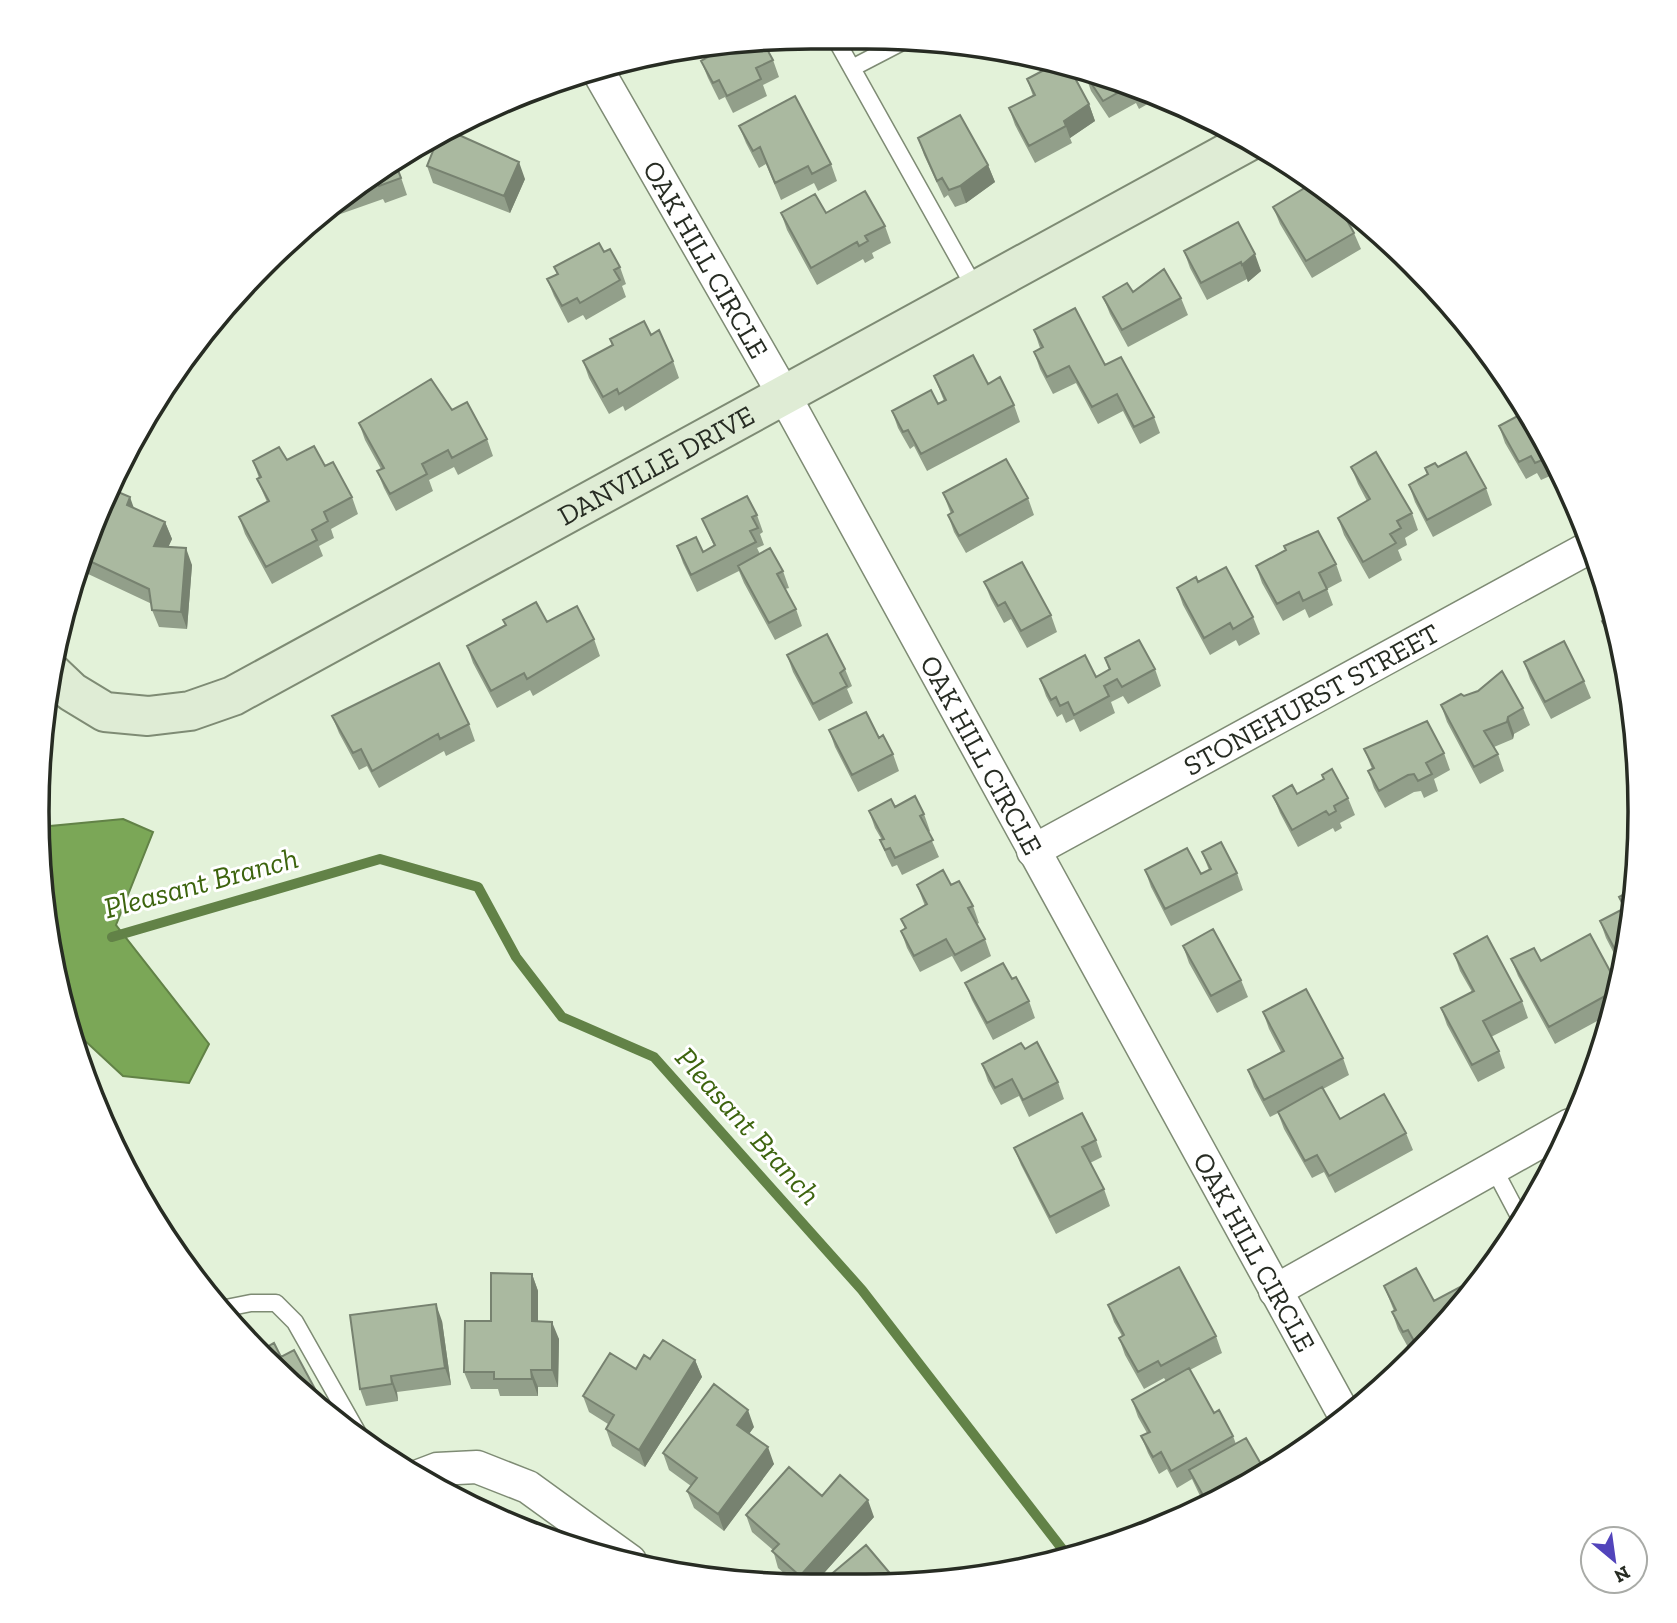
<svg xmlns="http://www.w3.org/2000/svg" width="1677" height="1623" viewBox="0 0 1677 1623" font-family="'Zilla Slab',serif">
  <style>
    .water { fill: #7ba757; stroke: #628247; stroke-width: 2 }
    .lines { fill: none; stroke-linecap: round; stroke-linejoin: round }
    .stream { stroke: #628247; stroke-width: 10 }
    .lane-casing { stroke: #7e8b74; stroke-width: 19 }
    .street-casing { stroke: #7e8b74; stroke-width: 35 }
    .secondary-casing { stroke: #7e8b74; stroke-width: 42 }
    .lane { stroke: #fff; stroke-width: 16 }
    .street { stroke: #fff; stroke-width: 32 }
    .secondary { stroke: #dfecd5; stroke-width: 38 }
    .wall { fill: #929f8a }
    .shaded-wall { fill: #778270 }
    .building { fill: #aab9a0; stroke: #778270; stroke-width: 2 }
    .labels { text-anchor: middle; stroke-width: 6; stroke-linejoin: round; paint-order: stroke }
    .street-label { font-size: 28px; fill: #272c23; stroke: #fff }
    .water-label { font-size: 30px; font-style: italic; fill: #3d640e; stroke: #fff }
    .rim { fill: none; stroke: #272c23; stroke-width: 3.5 }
  </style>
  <rect width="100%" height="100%" fill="#e3f2d9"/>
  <path class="water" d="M123,819L153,832L116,925L209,1044L189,1083L123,1076L69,1026L63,1012L38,863L40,827Z"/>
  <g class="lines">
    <path class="stream" d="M112,937L380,859L478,887L516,957L562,1017L654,1057L862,1290L1070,1559"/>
    <defs>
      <path id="lane" d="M835,38L976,290
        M852,68L904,41
        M1493,1167L1521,1220
        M221,1309L251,1303H276L295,1322L360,1437"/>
      <g id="street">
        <path id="s1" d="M598,71L784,395L1346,1418"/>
        <path id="s2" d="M1033,851L1590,547"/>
        <path d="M1275,1291L1570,1125"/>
        <path d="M416,1477L437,1469L477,1467L528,1487L630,1561"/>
      </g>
      <g id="secondary">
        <path id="s3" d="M52,673L72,692L105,712L148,716L190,711L233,696L1251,140"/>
      </g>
    </defs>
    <use href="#lane" class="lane-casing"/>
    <use href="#street" class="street-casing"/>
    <use href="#secondary" class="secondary-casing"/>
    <use href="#lane" class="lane"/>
    <use href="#street" class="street"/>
    <use href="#secondary" class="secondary"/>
  </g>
  <path class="wall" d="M763,42L773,60L779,77L763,85L767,96L733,113L725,97L719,100L708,78L701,61L719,51L717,46Z
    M1034,59L1069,67L1089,104L1095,121L1070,138L1072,143L1035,163L1015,125L1009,108L1033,96L1027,79L1041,71Z
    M1086,71L1115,78L1158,98L1139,109L1136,103L1109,118L1091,91L1085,74L1087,73Z
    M739,126L831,164L837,181L818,191L814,183L781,200L766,164L759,168L746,143Z
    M918,138L988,165L995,182L966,203L955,207L948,195L944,198L924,155Z
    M395,160L407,195L385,203L383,199L332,217L330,212L381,168Z
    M427,166L525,179L510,213L433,183Z
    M1273,207L1354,233L1361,249L1312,278L1280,224Z
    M781,213H826L885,226L891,243L872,253L874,258L865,263L863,259L817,285L787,230Z
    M1238,222L1261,271L1248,282L1247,279L1207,300L1190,268L1184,251Z
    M313,227L315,234L294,243Z
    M604,252L620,267L626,284L622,286L626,297L586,320L583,315L568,323L554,296L547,279L557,274L554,267Z
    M1133,292L1181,298L1188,315L1128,347L1110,314L1103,297Z
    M1034,330L1105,365L1154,417L1160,433L1140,444L1123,411L1098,424L1076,383L1053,394L1040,369L1034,352L1040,348Z
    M651,335L673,361L679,378L625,411L623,406L609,414L589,378L583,361L612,345L610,339Z
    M934,376L988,384L1014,405L1020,422L927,471L914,446L910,449L898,428L892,411L938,404L944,401Z
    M452,410L487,439L493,456L458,475L454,467L429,480L433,491L396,511L384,488L377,471L381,469L365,440L359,423Z
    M1525,412L1561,471L1541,480L1537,473L1526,479L1505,443L1499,426Z
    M287,460L325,466L352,497L358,514L331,529L334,538L319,546L323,556L272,584L245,534L239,517L267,502L257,479L259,478L253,461Z
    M1351,467L1412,513L1418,530L1405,538L1407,545L1398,550L1402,560L1369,579L1344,535L1338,518L1367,501L1358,484Z
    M1438,467L1486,488L1492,505L1433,537L1415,502L1409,485L1427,475L1425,468Z
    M111,489L134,508L165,522L172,539L168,547L192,565L187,629L159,627L152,610V604L86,573L82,583L74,579L78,563Z
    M943,493L1028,498L1034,515L966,553L954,532L948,515L951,514Z
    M757,515L763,532L760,534L764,545L757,548L760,554L783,571L789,588L785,589L796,609L802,626L775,640L744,583L739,571L697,592L683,563L677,546L703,552L714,546L702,519Z
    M1284,546L1336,564L1342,581L1327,589L1333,605L1309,618L1305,609L1283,621L1262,583L1256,566L1285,550Z
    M984,582L1051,615L1057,632L1027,648L1011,619L1004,623L991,599Z
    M1198,582L1253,617L1260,634L1239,646L1236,640L1210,655L1183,605L1177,588Z
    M1614,614L1623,666L1608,638L1602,621Z
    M503,620L547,622L594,639L600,656L533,696L530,690L497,708L473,663L467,646L505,626Z
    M787,655L845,669L852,686L847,689L853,703L819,721L793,672Z
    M1105,658L1155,669L1161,686L1128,704L1123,696L1111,702L1115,713L1080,732L1074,719L1066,723L1062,714L1057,717L1046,696L1040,679L1096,677L1109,670Z
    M1524,662L1584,681L1591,698L1551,719L1530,679Z
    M1464,696L1523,708L1530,725L1514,734L1513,739L1494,747L1498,754L1504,771L1480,784L1447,722L1441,705Z
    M332,716L469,724L475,741L446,756L444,751L379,788L367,766L359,770L339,733Z
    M829,730L879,738L893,754L899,771L858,792L835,747Z
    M1364,749L1444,753L1450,770L1434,779L1438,791L1424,798L1421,791L1414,792L1385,808L1374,788L1368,771L1372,769Z
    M1322,775L1348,798L1355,815L1340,823L1342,828L1335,832L1333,828L1298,847L1280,813L1273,796L1297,794L1324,779Z
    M895,807L924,814L930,831L928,832L939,857L902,875L897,865L892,867L887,857L880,840H882L875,828L869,811Z
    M1202,852L1237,873L1243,890L1171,926L1151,887L1145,870L1201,874L1209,870Z
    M917,885H951L973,906L979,923L977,924L985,939L991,956L961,972L952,956L920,972L907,948L901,931L905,929L901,919L925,906Z
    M1619,897L1634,912L1621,967L1606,938L1600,921L1623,909Z
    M1183,946L1241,980L1248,997L1217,1013L1189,963Z
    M1454,954L1522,1001L1528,1018L1491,1037L1499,1051L1505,1068L1478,1082L1447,1025L1441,1008L1472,992L1460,971Z
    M1511,959L1541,961L1617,984L1610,1014L1555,1044L1518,976Z
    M965,983L1029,1001L1035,1018L993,1040L972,1000Z
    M1263,1012L1343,1058L1349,1075L1323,1089L1340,1119L1406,1133L1413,1150L1335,1193L1324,1172L1312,1178L1284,1129L1278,1113L1270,1117L1254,1087L1248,1070L1281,1052L1269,1029Z
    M1025,1049L1058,1082L1064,1099L1029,1117L1019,1096L1001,1105L988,1081L982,1064Z
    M1096,1140L1102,1157L1090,1163L1104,1189L1110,1206L1056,1234L1021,1165L1014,1148Z
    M532,1274L538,1291V1321L559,1339L558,1387H538V1396H500L498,1389H471L464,1372L491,1321Z
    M1384,1286L1434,1301L1448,1322L1417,1352L1414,1346L1409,1349L1398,1329L1392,1312L1394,1311Z
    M1108,1305L1216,1336L1222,1353L1190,1370L1214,1413L1233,1436L1236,1444L1209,1506L1201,1509L1198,1500L1201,1498L1192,1479L1177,1488L1167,1469L1159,1474L1148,1453L1141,1436L1147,1433L1138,1417L1132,1400L1166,1381L1164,1378L1144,1389L1125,1355L1119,1338L1122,1336L1114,1322Z
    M442,1321L451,1385L397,1392L398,1401L366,1406L360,1389Z
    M650,1359L695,1360L702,1377L645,1467L612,1446L606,1429L608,1424L589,1412L583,1396L636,1369Z
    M754,1427L749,1434L774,1464L724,1531L694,1508L687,1491L691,1486L669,1470L663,1453Z
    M822,1496L874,1517L816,1582H794L778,1568L773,1550L752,1532L746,1515Z"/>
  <path class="shaded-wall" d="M1089,104L1095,121L1070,138L1064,121Z
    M519,162L525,179L510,213L504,196Z
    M988,165L995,182L966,203L960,186Z
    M1255,254L1261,271L1248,282L1242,265Z
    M130,497L136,514L127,505Z
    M165,522L172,539L161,563L154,546Z
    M186,548L192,565L187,629L181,612Z
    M80,557L86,573L82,583L76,569Z
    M1508,717L1514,734L1513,739L1507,722Z
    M532,1274L538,1291V1338L532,1321Z
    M436,1304L442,1321L451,1385L445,1368Z
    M552,1322L559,1339L558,1387L552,1370Z
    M695,1360L702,1377L645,1467L639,1450Z
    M531,1370L538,1387V1396L532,1379Z
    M391,1376L397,1392L398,1401L392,1384Z
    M748,1410L754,1427L743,1442L737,1425Z
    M768,1447L774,1464L724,1531L718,1514Z
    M868,1500L874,1517L816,1582H802L800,1576Z"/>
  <path class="building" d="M763,42L773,60L756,68L761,79L727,96L719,80L713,83L701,61L720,50L718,46Z
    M1045,62L1069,67L1089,104L1064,121L1066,126L1029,146L1009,108L1035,95L1027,79L1048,68Z
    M1087,72L1115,78L1138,89L1133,92L1130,86L1103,101L1085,74L1088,73Z
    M795,96L831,164L812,174L808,166L775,183L760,147L753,151L739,126Z
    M960,115L988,165L960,186L949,190L942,178L937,181L918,138Z
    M450,131L519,162L504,196L427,166L439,136Z
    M394,160L401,178L379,186L377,182L355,190L381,168Z
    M1313,183L1335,199L1354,233L1306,261L1273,207Z
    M865,191L885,226L865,236L868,241L859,246L857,242L811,268L781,213L815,194L826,213Z
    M1238,222L1255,254L1242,265L1241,262L1201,283L1184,251Z
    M599,243L604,252L610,249L620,267L614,270L620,280L580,303L577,298L562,306L547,279L558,274L554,267Z
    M1164,269L1181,298L1122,330L1103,297L1127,283L1133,292Z
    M1075,308L1105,365L1121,357L1154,417L1134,427L1117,394L1092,407L1069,366L1047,377L1034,352L1043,347L1034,330Z
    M644,321L651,335L659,330L673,361L619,394L617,389L603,397L583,361L613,345L610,339Z
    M973,355L988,384L1000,377L1014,405L921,454L908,430L903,432L892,411L931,390L938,404L946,400L934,376Z
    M431,379L452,410L467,402L487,439L452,458L448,450L422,464L427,474L390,494L377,471L384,468L359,423Z
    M1525,412L1552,456L1535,463L1531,456L1519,462L1499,426Z
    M314,446L325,466L333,462L352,497L324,512L328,521L312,530L317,540L266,567L239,517L269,501L257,479L261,477L253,461L279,447L287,460Z
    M1376,452L1412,513L1397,521L1401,528L1390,534L1396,543L1363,562L1338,518L1370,499L1351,467Z
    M1466,452L1486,488L1427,520L1409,485L1428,474L1425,468L1435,463L1438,467Z
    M1006,459L1028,498L959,536L948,515L953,512L943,493Z
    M111,489L130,497L127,505L165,522L154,546L186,548L181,612L152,610L149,589L81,557Z
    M747,496L757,515L752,517L758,528L750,531L756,542L691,575L677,546L696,537L703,552L715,545L702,519Z
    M1318,531L1336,564L1319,573L1327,589L1303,601L1299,592L1277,604L1256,566L1286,550L1284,546Z
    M770,548L783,571L777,574L796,609L769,623L738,566Z
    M1022,562L1051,615L1021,631L1005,602L998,606L984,582Z
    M1226,567L1253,617L1233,629L1230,623L1204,638L1177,588L1196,577L1198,582Z
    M536,602L547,622L577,606L594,639L527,679L524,673L491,691L467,646L506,625L503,620Z
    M1614,614L1621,654H1620L1602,621Z
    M827,634L845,669L840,673L847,686L813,704L787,655Z
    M1139,640L1155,669L1122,687L1117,679L1104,686L1109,696L1074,715L1068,702L1060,706L1056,697L1051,700L1040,679L1085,655L1096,677L1110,669L1105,658Z
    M1564,641L1584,681L1545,702L1524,662Z
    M439,663L469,724L440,739L438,734L372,771L361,749L353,753L332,716Z
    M1502,671L1523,708L1508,717L1507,722L1484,731L1498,754L1474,767L1441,705L1461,694L1464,696L1478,691Z
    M866,712L879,738L883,735L893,754L852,775L829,730Z
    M1427,721L1444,753L1426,763L1432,774L1418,781L1414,774L1408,775L1379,791L1368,771L1374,768L1364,749Z
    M1332,769L1348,798L1334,806L1336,811L1329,815L1326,811L1292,830L1273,796L1292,785L1297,794L1324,779L1322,775Z
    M915,796L924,814L920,816L933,840L895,858L890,848L885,850L880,840L884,839L869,811L891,799L895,807Z
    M1221,842L1237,873L1165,909L1145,870L1187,848L1201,874L1211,869L1202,852Z
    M943,870L951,885L959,881L973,906L968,908L985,939L955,955L946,939L914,956L901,931L906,928L901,919L927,904L917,885Z
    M1634,889V912L1622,963L1600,921L1625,908L1619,897Z
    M1213,929L1241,980L1211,996L1183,946Z
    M1590,934L1617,984L1616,990L1549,1027L1511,959L1534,948L1541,961Z
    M1487,936L1522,1001L1483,1021L1499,1051L1472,1065L1441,1008L1474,991L1454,954Z
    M1003,963L1012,979L1016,977L1029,1001L987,1023L965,983Z
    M1306,989L1343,1058L1264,1100L1248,1070L1284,1051L1263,1012Z
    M1037,1042L1058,1082L1023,1100L1012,1079L995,1088L982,1064L1021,1043L1025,1049Z
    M1322,1087L1340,1119L1384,1094L1406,1133L1329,1176L1317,1155L1305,1161L1278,1112Z
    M1082,1113L1096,1140L1082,1147L1104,1189L1050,1217L1014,1148Z
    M1179,1267L1216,1336L1161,1366L1158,1361L1138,1372L1119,1338L1124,1335L1108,1305Z
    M1416,1268L1434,1301L1481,1276L1448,1322L1419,1350L1408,1330L1403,1332L1392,1312L1396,1310L1384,1286Z
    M491,1273L532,1274V1321L552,1322V1370H531L532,1379H494V1372H464L465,1321H491Z
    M436,1304L445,1368L391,1376L392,1384L360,1389L350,1315Z
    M663,1340L695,1360L639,1450L606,1429L614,1415L583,1396L610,1353L636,1369L644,1355L650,1359Z
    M274,1343L281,1357L294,1350L328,1413L301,1394L260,1351Z
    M1189,1368L1214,1413L1219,1410L1233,1436L1171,1471L1161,1452L1153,1457L1141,1436L1150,1432L1132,1400Z
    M714,1384L748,1410L737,1425L768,1447L718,1514L687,1491L697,1478L663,1453Z
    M1246,1438L1265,1471L1209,1506L1202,1508L1198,1500L1204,1497L1189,1470Z
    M789,1467L822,1496L840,1475L868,1500L800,1576L772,1551L779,1544L746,1515Z
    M866,1545L899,1584L822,1582Z"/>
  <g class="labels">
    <g class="street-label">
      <text dy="10" stroke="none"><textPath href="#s1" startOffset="217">OAK HILL CIRCLE</textPath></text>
      <text dy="10" stroke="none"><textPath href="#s3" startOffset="679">DANVILLE DRIVE</textPath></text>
      <text dy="10" stroke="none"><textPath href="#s2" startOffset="317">STONEHURST STREET</textPath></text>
      <text dy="10" stroke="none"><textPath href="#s1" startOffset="784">OAK HILL CIRCLE</textPath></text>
      <text dy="10" stroke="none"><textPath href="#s1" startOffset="1351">OAK HILL CIRCLE</textPath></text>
    </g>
    <g class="water-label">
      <text transform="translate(201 883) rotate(-15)" y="10">Pleasant Branch</text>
      <text transform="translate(748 1126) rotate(48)" y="10">Pleasant Branch</text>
    </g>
  </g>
  <path d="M0 0H1677V1623H0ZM811 49H866A762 762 0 0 1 1628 811V812A762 762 0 0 1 866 1574H811A762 762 0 0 1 49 812V811A762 762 0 0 1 811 49Z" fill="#fff" fill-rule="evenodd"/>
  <path class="rim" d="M811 49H866A762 762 0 0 1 1628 811V812A762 762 0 0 1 866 1574H811A762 762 0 0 1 49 812V811A762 762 0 0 1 811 49Z"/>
  <g transform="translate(1614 1560) rotate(151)"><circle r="33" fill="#ffffff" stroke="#a9aba7" stroke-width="2"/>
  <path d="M0-5L12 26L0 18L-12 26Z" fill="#5244bb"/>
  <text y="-10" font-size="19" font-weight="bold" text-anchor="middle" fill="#272c23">N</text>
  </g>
</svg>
